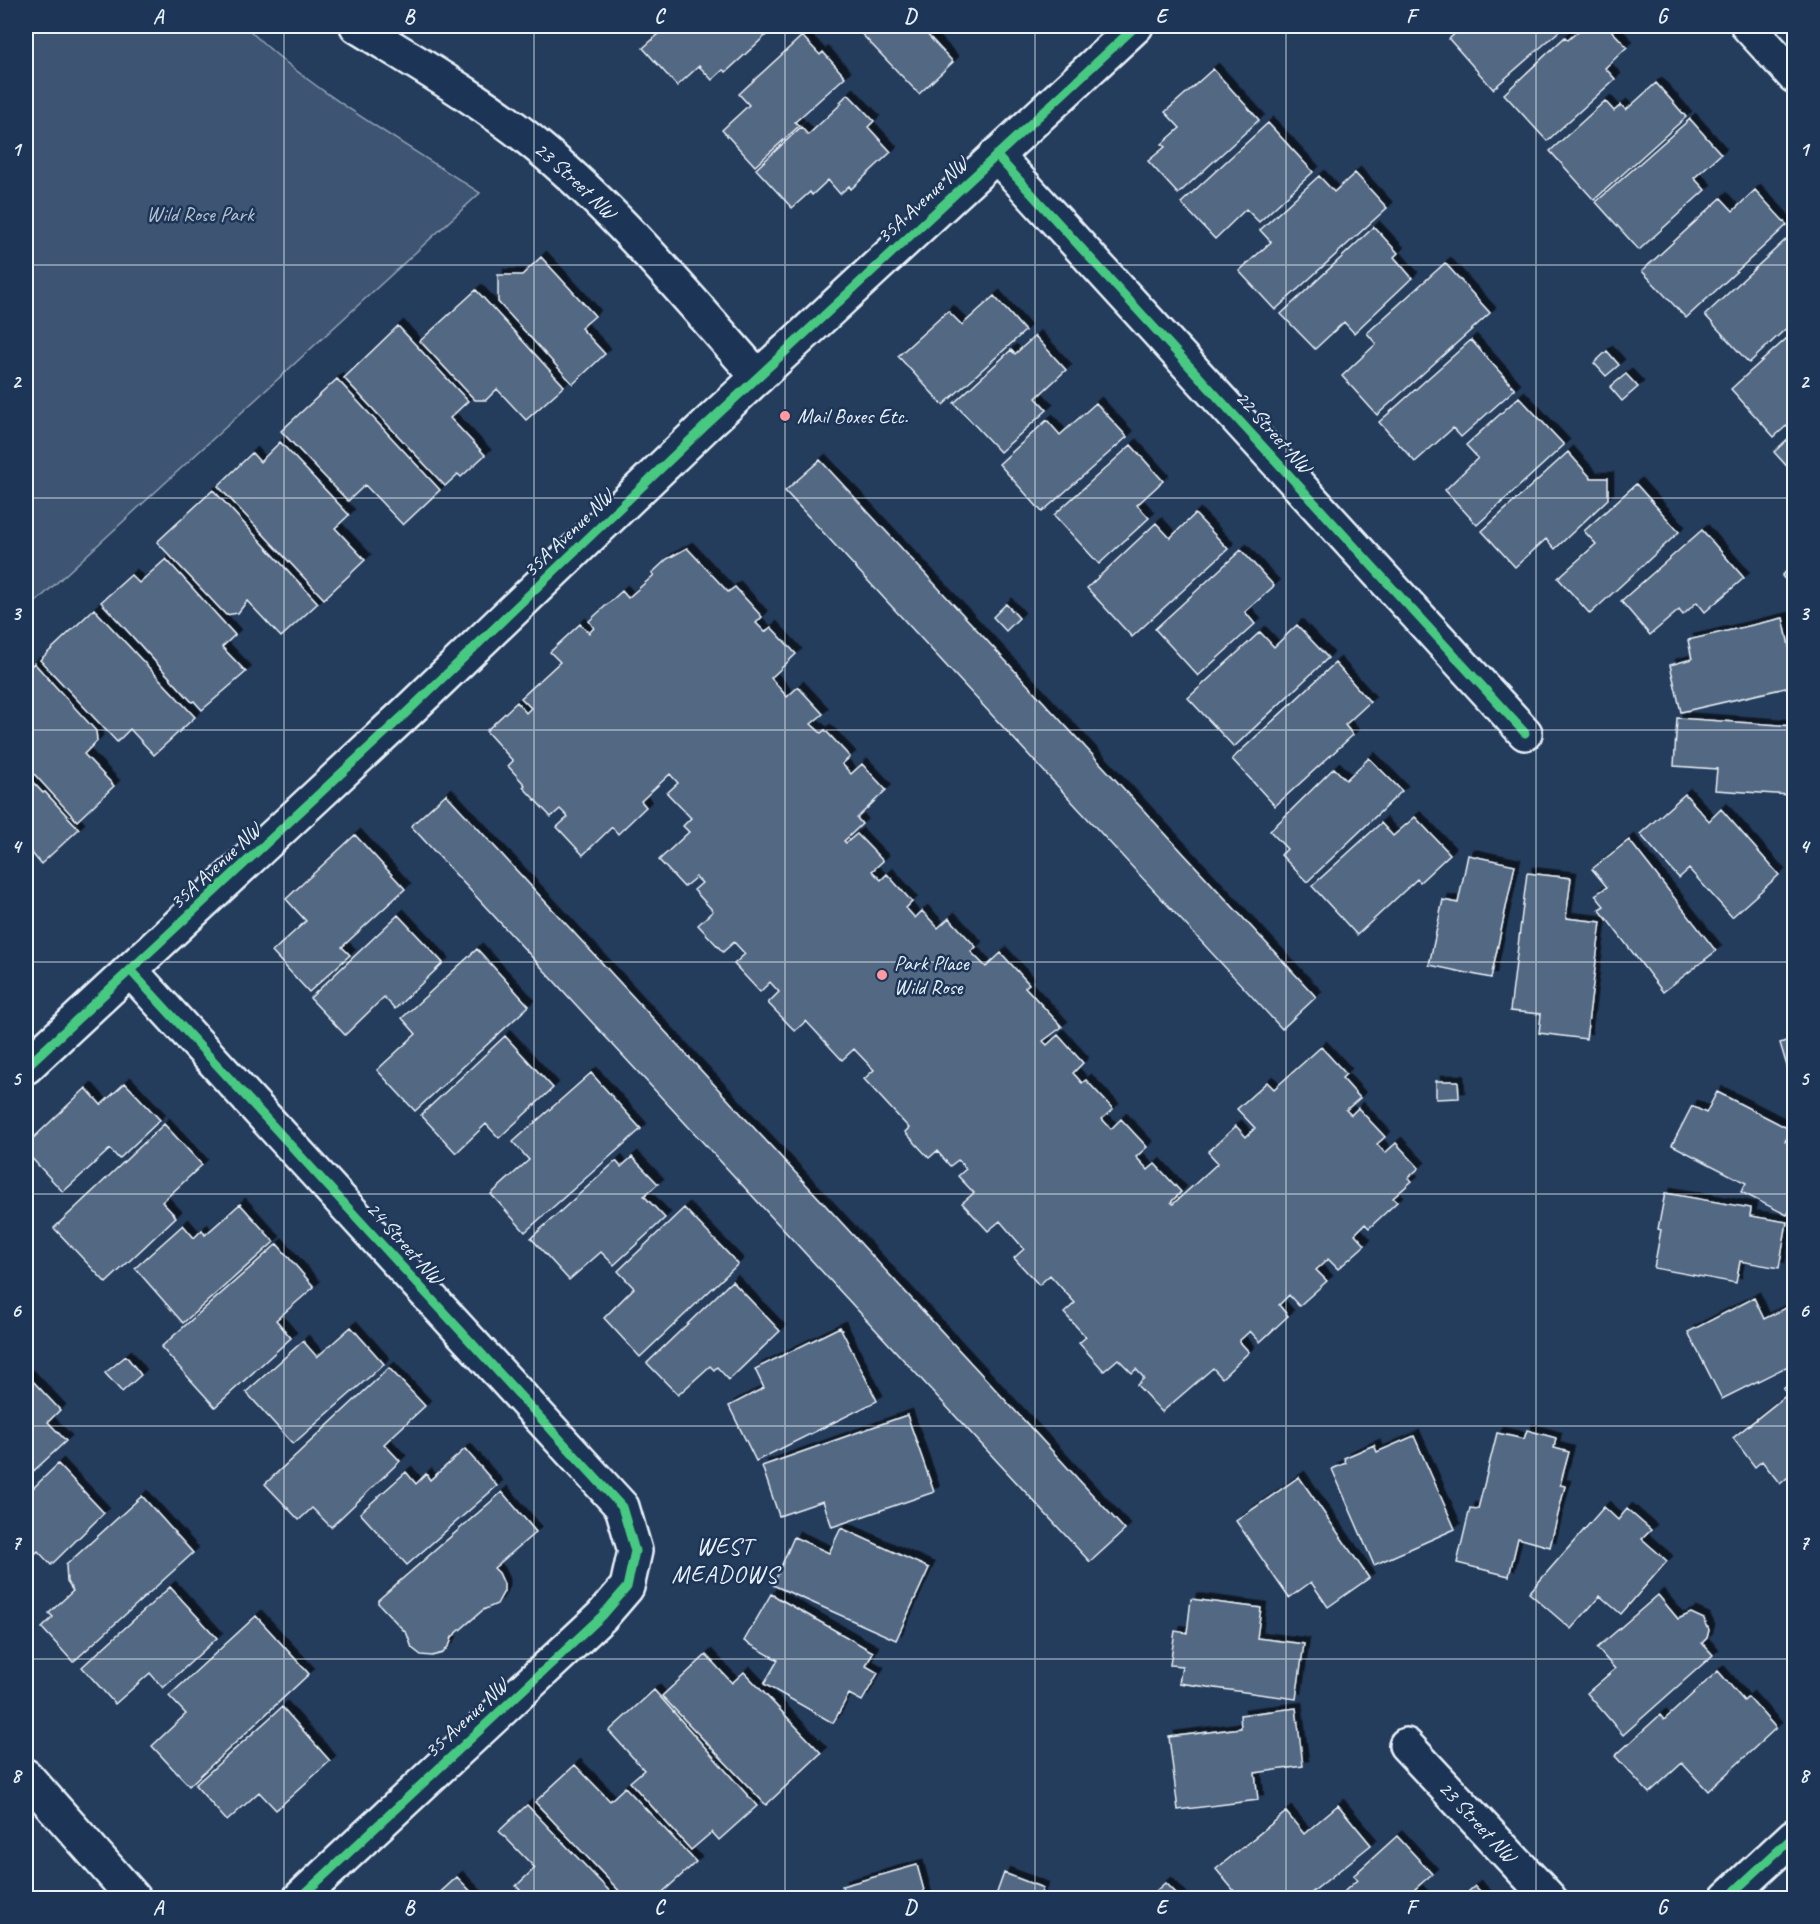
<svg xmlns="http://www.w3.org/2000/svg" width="1820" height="1924" viewBox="0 0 1820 1924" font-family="Caveat,sans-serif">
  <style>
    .green { fill: #3e5472; stroke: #93a2b5; stroke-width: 1.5 }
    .building { fill: #536782; stroke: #e8f1f8; stroke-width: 1.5; filter: url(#shadow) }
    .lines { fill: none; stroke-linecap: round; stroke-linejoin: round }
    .minor-casing { stroke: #e8f1f8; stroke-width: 38 }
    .minor { stroke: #1d3557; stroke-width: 33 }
    .cycleway-casing { stroke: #1d3557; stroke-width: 13 }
    .cycleway { stroke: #46c982; stroke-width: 9 }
    .grid { fill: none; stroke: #e8f1f8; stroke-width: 1.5; stroke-opacity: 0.55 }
    .poi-dot { fill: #ff9aa2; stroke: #1d3557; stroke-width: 2 }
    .labels { text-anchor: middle; stroke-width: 5; stroke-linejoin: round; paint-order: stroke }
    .street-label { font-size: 21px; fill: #e8f1f8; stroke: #1d3557 }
    .park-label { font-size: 21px; fill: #b5c2d0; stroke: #1d3557 }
    .poi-label { font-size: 21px; fill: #e8f1f8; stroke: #1d3557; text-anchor: start }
    .quarter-label { font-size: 24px; letter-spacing: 1.5px; fill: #e8f1f8; stroke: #1d3557 }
    .neatline { fill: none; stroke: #e8f1f8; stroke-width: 2 }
    .grid-label { font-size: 20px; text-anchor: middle; font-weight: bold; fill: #e8f1f8 }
  </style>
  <defs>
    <filter id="shadow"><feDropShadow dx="5.5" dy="-5.5" stdDeviation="0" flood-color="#0009"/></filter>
  </defs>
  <rect width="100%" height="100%" fill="#253d5d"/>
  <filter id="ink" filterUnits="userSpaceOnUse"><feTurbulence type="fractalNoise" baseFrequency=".0167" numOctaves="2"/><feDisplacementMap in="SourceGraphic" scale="12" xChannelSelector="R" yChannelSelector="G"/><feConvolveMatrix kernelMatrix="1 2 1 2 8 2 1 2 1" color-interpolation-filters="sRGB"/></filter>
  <g filter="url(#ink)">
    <path class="green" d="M26,26H245C312,92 401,141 480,193L26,611Z"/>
    <path class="building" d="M668,26H776L726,72L723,70L712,80L699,66L677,86L643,48Z
      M854,26H926L928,27L924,31L953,62L919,94Z
      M1463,26H1565L1493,89L1449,39Z
      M1584,26H1607L1627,47L1605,68L1615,79L1547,141L1504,94L1565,37L1568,40Z
      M802,36L820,55L823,52L845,77L795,122L799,126L755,166L722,130L749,105L739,94Z
      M1213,69L1259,120L1178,194L1148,161L1165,147L1162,144L1180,128L1165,112Z
      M1656,83L1686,117L1594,200L1550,151L1605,101L1614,111L1621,105L1626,110Z
      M848,94L874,121L868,127L891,152L851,189L849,186L840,194L828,180L812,195L810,192L792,208L756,169L801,127L808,135L842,103L840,102Z
      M1690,119L1721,154L1694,178L1705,190L1639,250L1596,202Z
      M1268,123L1313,172L1259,222L1246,209L1215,239L1181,203Z
      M1355,173L1387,208L1275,310L1239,271L1271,242L1260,230L1319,176L1334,192Z
      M1755,190L1787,225L1686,318L1642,271L1721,198L1733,211Z
      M1374,227L1398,253L1394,257L1412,278L1354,333L1344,322L1315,349L1281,314Z
      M1794,232V321L1749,363L1705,315Z
      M541,257L595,316L581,328L605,354L573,384L498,302V275H522Z
      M1445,263L1490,313L1377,415L1342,376L1376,344L1367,333Z
      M476,290L564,386L526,420L497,389L486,400H475L420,341Z
      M994,296L1025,331L943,405L898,356L948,311L962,325Z
      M398,326L468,401L450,418L485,455L461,477L458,474L445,486L344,378Z
      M1035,336L1066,370L1036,398L1047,410L1000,452L954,403L1011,350L1015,354Z
      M1787,338L1794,347V419L1774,437L1731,389Z
      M1471,340L1515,389L1461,437L1453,428L1415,462L1379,422Z
      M1607,351L1619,365L1606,376L1594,363Z
      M1626,374L1638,387L1622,401L1610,387Z
      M337,379L440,490L403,525L365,485L348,501L281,431Z
      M1519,397L1564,445L1477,525L1445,490L1478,458L1466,445Z
      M1096,403L1127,437L1042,512L999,464L1047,420L1060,435Z
      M1794,433V474L1774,452Z
      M280,442L349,515L335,528L365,560L324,599L218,486L252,453L260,462Z
      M1131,445L1163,481L1137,505L1149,518L1099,564L1054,515Z
      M1568,452L1591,478H1608V499L1555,549L1546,539L1515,567L1482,531Z
      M820,460L1316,997L1282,1029L785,491Z
      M1636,484L1679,532L1590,614L1558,578L1596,544L1584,531Z
      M213,490L318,603L281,637L247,601L238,613L226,615L157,542Z
      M1195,514L1228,549L1132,637L1087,588L1156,523L1170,538Z
      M1702,530L1744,578L1705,612L1697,602L1683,615L1679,610L1650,635L1621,601Z
      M687,548L728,592L735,587L762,617L756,623L765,632L771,627L796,654L771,678L787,697L798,687L823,714L811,724L821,733L825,730L850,757L842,764L851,774L862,764L886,790L857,818L862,824L844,841L846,843L857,834L883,861L872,871L881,880L887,874L912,902L906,908L915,918L922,911L938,928L949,918L976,947L971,952L986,967L1001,953L1029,984L1025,987L1062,1027L1043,1041L1047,1045L1058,1035L1083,1063L1073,1073L1082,1083L1086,1080L1113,1109L1102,1119L1111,1129L1121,1119L1147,1147L1136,1157L1148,1170L1155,1164L1181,1192L1171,1202L1173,1204L1218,1163L1208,1152L1236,1126L1246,1137L1255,1128L1237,1109L1267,1082L1274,1089L1321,1047L1346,1074L1342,1078L1360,1098L1346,1110L1351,1115L1358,1108L1385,1137L1377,1144L1385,1153L1396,1143L1419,1168L1408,1178L1412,1181L1393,1198L1397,1202L1369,1228L1365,1224L1355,1234L1365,1245L1338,1269L1328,1259L1316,1270L1327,1281L1299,1306L1289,1295L1279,1305L1288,1316L1260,1342L1250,1331L1239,1341L1249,1352L1222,1378L1213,1368L1162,1412L1137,1385L1144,1378L1136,1369L1132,1373L1118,1359L1104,1371L1079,1343L1086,1337L1064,1313L1075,1303L1050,1275L1039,1285L1014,1258L1024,1249L1000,1221L988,1231L962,1203L974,1193L958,1176L966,1169L958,1160L950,1166L937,1151L929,1158L905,1132L909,1128L864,1079L874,1070L854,1049L842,1060L806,1021L795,1031L768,1003L779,992L770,982L760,992L734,964L745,954L734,942L723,952L698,925L713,911L694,890L702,883L696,877L684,887L659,860L689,832L683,826L691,818L667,793L678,783L670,774L641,801L646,807L618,834L612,827L583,855L557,827L568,817L560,809L551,817L523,787L525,785L508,766L513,761L486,731L517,702L526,713L531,708L521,698L560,662L550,652L580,624L589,633L594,628L589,621L622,591L628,598L654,575L652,573L667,559Z
      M1241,550L1274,586L1245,612L1255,624L1198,676L1155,629Z
      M166,559L235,635L222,647L246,672L202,710L194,701L192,702L101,602L131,575L139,583Z
      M1794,563V589L1782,576Z
      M1006,604L1019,618L1006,631L993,617Z
      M94,609L195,717L154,755L130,729L117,742L40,660Z
      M1783,618L1794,669V686L1681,712L1670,665L1692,659L1688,640Z
      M1297,625L1328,658L1234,747L1188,698L1260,632L1274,647Z
      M34,663L96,731L97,741L84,754L114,786L77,821L26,765V671Z
      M1335,663L1370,702L1345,725L1353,735L1275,806L1232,759Z
      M1677,718L1794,726L1790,795L1715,790L1717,769L1674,766Z
      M1369,758L1402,791L1307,882L1281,855L1287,849L1270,831L1334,768L1346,780Z
      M26,775L43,793L45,792L79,829L41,864L26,846Z
      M446,794L1125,1530L1090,1562L411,826Z
      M1685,794L1709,821L1721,809L1779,875L1732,917L1689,869L1679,878L1640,834Z
      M1415,817L1450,854L1420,882L1417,879L1357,935L1312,886L1381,823L1393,836Z
      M355,835L405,889L342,947L350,955L309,992L272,952L306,921L286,899Z
      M1629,840L1716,951L1663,992L1599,909L1604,906L1595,895L1607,887L1592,869Z
      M1468,855L1515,865L1491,978L1429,965L1443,900L1458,903Z
      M1527,873L1571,878L1566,918L1601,922L1586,1039L1539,1033L1541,1014L1510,1011Z
      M398,915L443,963L395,1009L384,997L345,1035L310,998Z
      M477,949L529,1006L415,1111L377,1070L416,1034L402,1018Z
      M505,1036L553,1088L499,1138L486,1124L456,1153L421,1115Z
      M1794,1038V1089L1780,1043Z
      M591,1073L641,1129L525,1232L491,1194L529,1160L513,1142Z
      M1436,1081H1458L1459,1098L1436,1099Z
      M125,1083L160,1120L119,1159L110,1149L63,1192L26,1152V1145L86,1088L101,1105Z
      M1717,1092L1791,1130L1785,1141L1794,1146V1202L1787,1215L1741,1192L1746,1183L1672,1145L1692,1106L1706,1113Z
      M164,1124L202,1165L162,1202L176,1217L106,1283L54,1228Z
      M632,1157L658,1184L644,1196L665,1218L614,1265L601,1252L569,1280L531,1238L616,1161L621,1167Z
      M1665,1193L1751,1208L1750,1216L1787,1222L1779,1268L1740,1261L1736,1283L1654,1268L1661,1230L1658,1229Z
      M240,1204L274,1242L183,1323L135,1268L183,1225L194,1238L202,1230L205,1235Z
      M684,1208L738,1264L640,1357L604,1318L634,1288L618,1271Z
      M277,1244L314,1287L276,1320L291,1338L215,1407L161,1347Z
      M732,1281L780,1331L729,1380L717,1367L714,1370L710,1366L678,1395L647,1363Z
      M1754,1298L1764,1319L1792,1305L1794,1309V1363L1722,1399L1688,1332Z
      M351,1327L384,1364L293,1444L246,1392L303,1341L317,1357Z
      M840,1327L877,1401L756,1461L729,1406L764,1388L755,1369Z
      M126,1356L141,1375L122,1392L105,1373Z
      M389,1368L425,1406L384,1444L400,1461L331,1527L312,1508L299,1520L265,1484Z
      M28,1376L60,1410L48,1422L66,1441L26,1478V1378Z
      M1794,1380V1472L1780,1484L1762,1461L1755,1467L1733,1438L1788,1394L1783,1389Z
      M907,1415L934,1492L832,1527L823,1501L779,1516L762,1466Z
      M1527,1430L1556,1438L1554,1448L1569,1452L1560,1485L1565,1486L1550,1547L1518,1538L1509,1576L1457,1563L1470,1508L1478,1509L1497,1433L1524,1439Z
      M1414,1436L1455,1529L1374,1565L1332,1469L1346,1463L1344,1458L1374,1445L1377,1452Z
      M465,1449L497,1486L407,1565L360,1513L406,1472L416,1484L426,1474L430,1480Z
      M58,1464L104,1513L51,1565L38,1551L26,1562V1495Z
      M1299,1477L1369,1578L1328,1607L1311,1582L1289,1598L1236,1521Z
      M502,1492L536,1532L494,1568L499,1573L504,1584V1591L497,1604L483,1610L452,1637L450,1644L443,1653L432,1656L421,1655L412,1648L407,1634L378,1603V1600Z
      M142,1496L193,1553L73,1662L42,1628L53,1617L49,1613L73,1591L67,1582L66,1565Z
      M1604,1507L1618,1520L1627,1509L1651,1530L1642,1539L1667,1561L1621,1614L1600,1596L1571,1629L1529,1593Z
      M841,1528L929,1568L896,1640L773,1585L794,1537L829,1553Z
      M170,1587L217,1638L163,1688L150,1673L115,1704L82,1667Z
      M771,1594L873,1652L866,1666L878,1673L862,1701L849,1694L833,1723L764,1684L778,1660L744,1641Z
      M1658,1595L1678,1619L1691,1613L1704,1619L1709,1630L1707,1638L1702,1643L1713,1655L1623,1735L1587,1693L1615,1669L1597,1648Z
      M1191,1599L1261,1608L1257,1638L1304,1644L1296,1699L1179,1683L1182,1666L1170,1665L1175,1631L1187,1633Z
      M256,1616L309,1674L189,1786L152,1746L186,1714L169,1696Z
      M706,1655L732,1683L744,1672L821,1753L766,1805L662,1696Z
      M1718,1671L1744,1701L1748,1697L1776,1728L1708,1791L1682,1763L1649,1793L1615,1756L1660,1715L1664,1720Z
      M654,1690L757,1806L719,1840L712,1832L691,1850L630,1782L644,1770L609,1731Z
      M282,1707L330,1761L276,1810L259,1792L227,1821L195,1785Z
      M1296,1708L1303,1766L1255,1773L1258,1800L1178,1810L1169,1737L1241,1728L1240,1715Z
      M575,1765L610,1801L625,1787L696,1862L656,1898H626L535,1802Z
      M527,1805L616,1898H528L516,1886L535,1868L499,1831Z
      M1338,1805L1371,1845L1305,1898H1240L1216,1869L1286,1812L1304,1834Z
      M1397,1836L1432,1874L1415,1889L1424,1898H1337L1357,1880L1353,1876Z
      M917,1865L926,1898H846L842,1886Z
      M1004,1873L1043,1888L1039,1898H995Z
      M457,1877L477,1898H434Z
      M1165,1883L1180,1898H1148Z
      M1475,1886L1487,1898H1461Z"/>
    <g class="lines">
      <defs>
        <g id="minor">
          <path id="s1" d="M357,26C420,65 485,102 542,150C622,217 689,299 758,377"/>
          <path d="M1748,26L1794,76"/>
          <path d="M996,155L1525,733"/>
          <path d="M130,970L622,1507L635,1551L627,1587L602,1616L300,1898"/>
          <path d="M26,1067L406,713L704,427L1136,26"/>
          <path id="s2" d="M1406,1745L1549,1898"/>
          <path d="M26,1776L134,1898"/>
          <path d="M1727,1898L1794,1836"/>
        </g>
      </defs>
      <use href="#minor" class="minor-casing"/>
      <use href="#minor" class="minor"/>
      <defs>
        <path id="cycleway" d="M996,155L1525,733
          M130,970L622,1507L635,1551L627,1587L602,1616L300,1898
          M26,1067L406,713L704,427L1136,26
          M1727,1898L1794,1836"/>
      </defs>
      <use href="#cycleway" class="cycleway-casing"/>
      <use href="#cycleway" class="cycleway"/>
    </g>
  </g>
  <path class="grid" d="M284,26V1898M534,26V1898M785,26V1898M1035,26V1898M1286,26V1898M1536,26V1898M26,265H1794M26,498H1794M26,730H1794M26,962H1794M26,1194H1794M26,1426H1794M26,1659H1794"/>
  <g class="poi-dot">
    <circle cx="785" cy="416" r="6"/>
    <circle cx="882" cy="975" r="6"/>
  </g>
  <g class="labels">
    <g class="street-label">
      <text dy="7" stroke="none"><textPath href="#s1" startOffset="268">23 Street NW</textPath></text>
      <text transform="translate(922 200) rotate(-43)" y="7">35A Avenue NW</text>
      <text transform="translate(1274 432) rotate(48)" y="7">22 Street NW</text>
      <text transform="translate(568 533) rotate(-44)" y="7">35A Avenue NW</text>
      <text transform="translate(215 866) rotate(-43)" y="7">35A Avenue NW</text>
      <text transform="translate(405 1243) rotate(48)" y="7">24 Street NW</text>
      <text transform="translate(466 1718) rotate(-43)" y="7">35 Avenue NW</text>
      <text dy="7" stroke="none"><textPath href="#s2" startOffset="105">23 Street NW</textPath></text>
    </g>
    <g class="park-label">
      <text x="200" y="221">Wild Rose Park</text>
    </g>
    <g class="poi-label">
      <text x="797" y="423">Mail Boxes Etc.</text>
      <text x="894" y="970">Park Place<tspan x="894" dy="24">Wild Rose</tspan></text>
    </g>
    <g class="quarter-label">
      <text x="725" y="1554">WEST<tspan x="725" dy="28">MEADOWS</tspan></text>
    </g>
  </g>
  <rect width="1820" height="1924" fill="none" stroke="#1d3557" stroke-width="66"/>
  <rect x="33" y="33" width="1754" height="1858" class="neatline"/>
  <g class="grid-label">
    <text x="158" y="23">A</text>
    <text x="409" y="23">B</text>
    <text x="659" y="23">C</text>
    <text x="910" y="23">D</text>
    <text x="1161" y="23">E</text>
    <text x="1411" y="23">F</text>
    <text x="1662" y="23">G</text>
    <text x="16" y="156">1</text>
    <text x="1804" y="156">1</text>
    <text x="16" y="388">2</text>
    <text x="1804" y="388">2</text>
    <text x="16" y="620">3</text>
    <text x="1804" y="620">3</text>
    <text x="16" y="853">4</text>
    <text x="1804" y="853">4</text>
    <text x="16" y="1085">5</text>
    <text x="1804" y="1085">5</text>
    <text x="16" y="1317">6</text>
    <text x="1804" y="1317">6</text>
    <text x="16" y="1549">7</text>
    <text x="1804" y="1549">7</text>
    <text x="16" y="1782">8</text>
    <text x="1804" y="1782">8</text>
    <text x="158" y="1914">A</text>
    <text x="409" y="1914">B</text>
    <text x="659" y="1914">C</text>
    <text x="910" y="1914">D</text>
    <text x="1161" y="1914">E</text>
    <text x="1411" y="1914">F</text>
    <text x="1662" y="1914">G</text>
  </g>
</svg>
